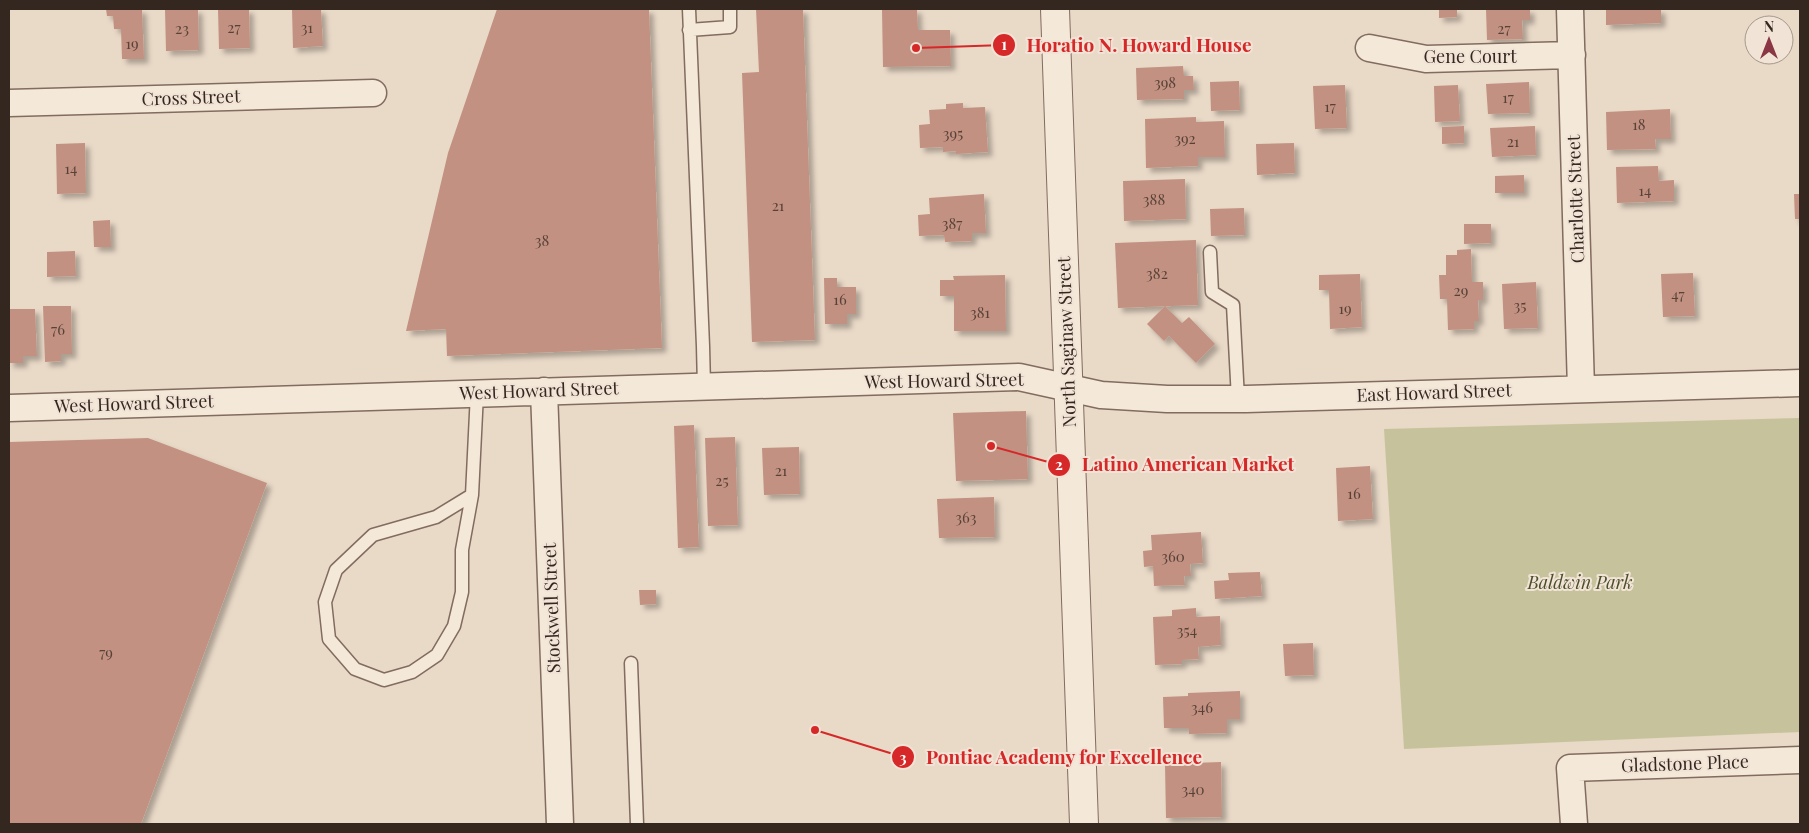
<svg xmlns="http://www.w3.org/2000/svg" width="1809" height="833" viewBox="0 0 1809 833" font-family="'Playfair Display',serif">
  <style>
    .green { fill: #c6c39c }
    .building { fill: #c29182; filter: url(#shadow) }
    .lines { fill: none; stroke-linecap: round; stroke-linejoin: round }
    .service-casing { stroke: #826b5f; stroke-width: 15 }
    .minor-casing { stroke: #826b5f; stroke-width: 29 }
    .tertiary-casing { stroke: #826b5f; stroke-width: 30 }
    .service { stroke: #f4e8d9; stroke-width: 12 }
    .minor { stroke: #f4e8d9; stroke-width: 26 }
    .tertiary { stroke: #f4e8d9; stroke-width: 28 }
    .labels { text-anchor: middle; stroke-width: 4; stroke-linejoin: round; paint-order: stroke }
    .number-label { font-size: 15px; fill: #584238 }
    .street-label { font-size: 18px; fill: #342720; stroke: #f1e4d6 }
    .park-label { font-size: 18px; font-style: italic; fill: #4b4e2a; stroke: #f1e4d6 }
    .leader { fill: none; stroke: #d62828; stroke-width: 2 }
    .callout-dot { fill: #d62828; stroke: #f1e4d6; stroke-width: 2 }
    .mark-label { font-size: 15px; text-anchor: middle; font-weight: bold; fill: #fff }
    .callout-label { font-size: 19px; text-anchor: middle; font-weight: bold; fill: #d62828; stroke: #f1e4d6; stroke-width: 4; stroke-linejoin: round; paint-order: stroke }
  </style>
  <defs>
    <filter id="shadow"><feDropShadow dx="4.5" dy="4.5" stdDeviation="2.5" flood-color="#0004"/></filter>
  </defs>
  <rect width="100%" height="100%" fill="#e9d9c7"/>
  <path class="green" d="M1800,418V732L1404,749L1384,429Z"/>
  <path class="building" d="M106,9H142L144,59H122L121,29H114L113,16H107Z
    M165,9H198L199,50L166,51Z
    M218,9H249L250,48L219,49Z
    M292,9H321L323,46L293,48Z
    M497,9H649L662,348L447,356L446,329L406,331L448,153Z
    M756,9H803L815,340L752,342L742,73L759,72Z
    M882,9H917L918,30H950L951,66L883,67Z
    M1439,9H1457V17L1439,18Z
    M1486,9H1530V20H1522L1523,39L1487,40Z
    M1606,9H1661V23L1606,25Z
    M1183,66L1184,76H1193L1194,90H1184V99L1137,100L1136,68Z
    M1239,81L1240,110L1211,111L1210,82Z
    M1529,82L1530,113L1488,114L1486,84Z
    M1345,85L1347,128L1315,129L1313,86Z
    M1458,85L1460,121L1435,122L1434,86Z
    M963,103V108L985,107L988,152L956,154V151L943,152V147L920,148L919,125L930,124L929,110L946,109V104Z
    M1670,109L1671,139H1655L1656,149L1607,150L1606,112Z
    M1196,117V122L1224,121L1225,157H1198V166L1146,168L1145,119Z
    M1464,126V143L1442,144V127Z
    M1535,126L1536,155L1492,157L1490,128Z
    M85,143L86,193L57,194L56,144Z
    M1294,143L1295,173L1257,175L1256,144Z
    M1658,166L1659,181L1674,180V201L1617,203L1616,167Z
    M1524,175V193H1495V176Z
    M1185,179L1186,219L1124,221L1123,181Z
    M984,194L986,233H972V241L945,242L944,235L919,236L918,215L930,214L929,198Z
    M1794,194H1800V219H1795Z
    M1244,208L1245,235L1211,236L1210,209Z
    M110,220L111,247H94L93,221Z
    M1464,224H1491V243L1464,244Z
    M1196,240L1198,305L1118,308L1115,243Z
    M1471,249L1472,282H1483V300H1478L1479,321H1474V329L1448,330L1447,299H1440L1439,275H1446V255H1457V250Z
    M75,251L76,276L47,277V252Z
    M1693,273L1695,316L1663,317L1661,274Z
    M1360,274L1362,327L1330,329L1329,290H1319V275Z
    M1005,275L1006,331H954V296H940V280H954L953,276Z
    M824,278H837V287H856V314H847V324H825Z
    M1536,282L1538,328L1504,329L1502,284Z
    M43,306H71L72,354H61V361L45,362Z
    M1165,306L1182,323L1189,317L1215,344L1196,363L1169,336L1164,341L1147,324Z
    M9,309H35L37,356H23V363H9Z
    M1026,411L1028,479L956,481L953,413Z
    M694,425L699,547L678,548L674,426Z
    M735,437L738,525L708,526L705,438Z
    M148,438L267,483L141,824H9V442Z
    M799,447L800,494L764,495L762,448Z
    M1370,466L1373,519L1338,521L1336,468Z
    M994,497L995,537L939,538L937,499Z
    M1201,532L1203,563L1190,564L1191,576H1184L1185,585L1154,586L1153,566L1144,567L1143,551L1152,550L1151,535Z
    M1260,572L1262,596L1215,599L1214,581L1229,580L1228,573Z
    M639,590H656V604L640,605Z
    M1196,608V617L1220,616L1221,645L1198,647L1199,659L1182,660V664L1155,665L1153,617L1172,616V610Z
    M1313,643L1314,675L1285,676L1283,644Z
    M1240,691V719H1227V733L1189,734V728H1164L1163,697L1188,696V693Z
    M1221,762L1222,817L1166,818L1165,764Z"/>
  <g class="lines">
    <defs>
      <path id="service" d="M689,9L703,346L704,386
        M689,30L730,27V9
        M1210,252L1212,292L1233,305L1238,399
        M472,495L462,550V592L454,626L437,655L412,672L384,680L355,669L329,639L325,602L336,570L373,535L436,517L472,495L477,393
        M631,663L637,824"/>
      <path id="minor" d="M1570,9L1581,389
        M1369,48L1426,59L1572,55
        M9,103L373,93
        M544,391L560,824
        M9,408L1019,377L1101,395L1167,399H1246L1800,383
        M1574,824L1570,768L1800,760"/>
      <path id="tertiary" d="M1055,9L1084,824"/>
    </defs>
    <use href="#service" class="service-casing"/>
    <use href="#minor" class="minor-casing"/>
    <use href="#tertiary" class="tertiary-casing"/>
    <use href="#service" class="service"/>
    <use href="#minor" class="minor"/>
    <use href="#tertiary" class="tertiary"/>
  </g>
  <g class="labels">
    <g class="number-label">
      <text x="234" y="33">27</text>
      <text x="307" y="33">31</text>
      <text x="182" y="34">23</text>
      <text x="1504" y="34">27</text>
      <text x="132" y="49">19</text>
      <text x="1165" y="88">398</text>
      <text x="1508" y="103">17</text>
      <text x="1330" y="112">17</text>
      <text x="1639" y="130">18</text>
      <text x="953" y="139">395</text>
      <text x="1185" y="144">392</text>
      <text x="1513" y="147">21</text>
      <text x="71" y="174">14</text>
      <text x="1645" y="196">14</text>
      <text x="1154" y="205">388</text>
      <text x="778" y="211">21</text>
      <text x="952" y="229">387</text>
      <text x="542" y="246">38</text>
      <text x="1157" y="279">382</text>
      <text x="1461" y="296">29</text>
      <text x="1678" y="300">47</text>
      <text x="840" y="305">16</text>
      <text x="1520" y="311">35</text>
      <text x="1345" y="314">19</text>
      <text x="980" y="318">381</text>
      <text x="58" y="335">76</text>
      <text x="781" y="476">21</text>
      <text x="722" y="486">25</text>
      <text x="1354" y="499">16</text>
      <text x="966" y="523">363</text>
      <text x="1173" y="562">360</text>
      <text x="1187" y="636">354</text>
      <text x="106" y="658">79</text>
      <text x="1202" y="713">346</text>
      <text x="1193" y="795">340</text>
    </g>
    <g class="street-label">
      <text x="1470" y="63">Gene Court</text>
      <text transform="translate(191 98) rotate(-2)" y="6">Cross Street</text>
      <text transform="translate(1576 199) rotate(-92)" y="6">Charlotte Street</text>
      <text transform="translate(1067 342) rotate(-92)" y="6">North Saginaw Street</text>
      <text transform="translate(944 381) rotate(-1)" y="6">West Howard Street</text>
      <text transform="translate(539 391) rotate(-2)" y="6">West Howard Street</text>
      <text transform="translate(1434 393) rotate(-2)" y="6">East Howard Street</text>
      <text transform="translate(134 404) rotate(-2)" y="6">West Howard Street</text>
      <text transform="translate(552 608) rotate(-92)" y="6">Stockwell Street</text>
      <text transform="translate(1685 764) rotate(-2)" y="6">Gladstone Place</text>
    </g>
    <g class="park-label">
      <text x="1580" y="589">Baldwin Park</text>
    </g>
  </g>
  <path class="leader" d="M916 48L1004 45M991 446L1059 465M815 730L903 757"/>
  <g class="callout-dot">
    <circle cx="916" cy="48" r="5"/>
    <circle cx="991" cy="446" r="5"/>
    <circle cx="815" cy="730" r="5"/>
    <circle cx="1004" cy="45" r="12"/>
    <circle cx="1059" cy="465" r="12"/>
    <circle cx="903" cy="757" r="12"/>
  </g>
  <g class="mark-label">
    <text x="1004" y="50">1</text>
    <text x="1059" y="470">2</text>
    <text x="903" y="763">3</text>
  </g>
  <g class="callout-label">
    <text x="1139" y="52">Horatio N. Howard House</text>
    <text x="1188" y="471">Latino American Market</text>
    <text x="1064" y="764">Pontiac Academy for Excellence</text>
  </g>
  <rect width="1809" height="833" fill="none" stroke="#342720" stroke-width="20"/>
  <g transform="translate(1769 40)"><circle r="24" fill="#f1e4d6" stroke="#a5988d"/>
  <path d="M0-4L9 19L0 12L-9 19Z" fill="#8a3645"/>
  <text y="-8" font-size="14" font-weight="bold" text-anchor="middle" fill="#342720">N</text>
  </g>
</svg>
